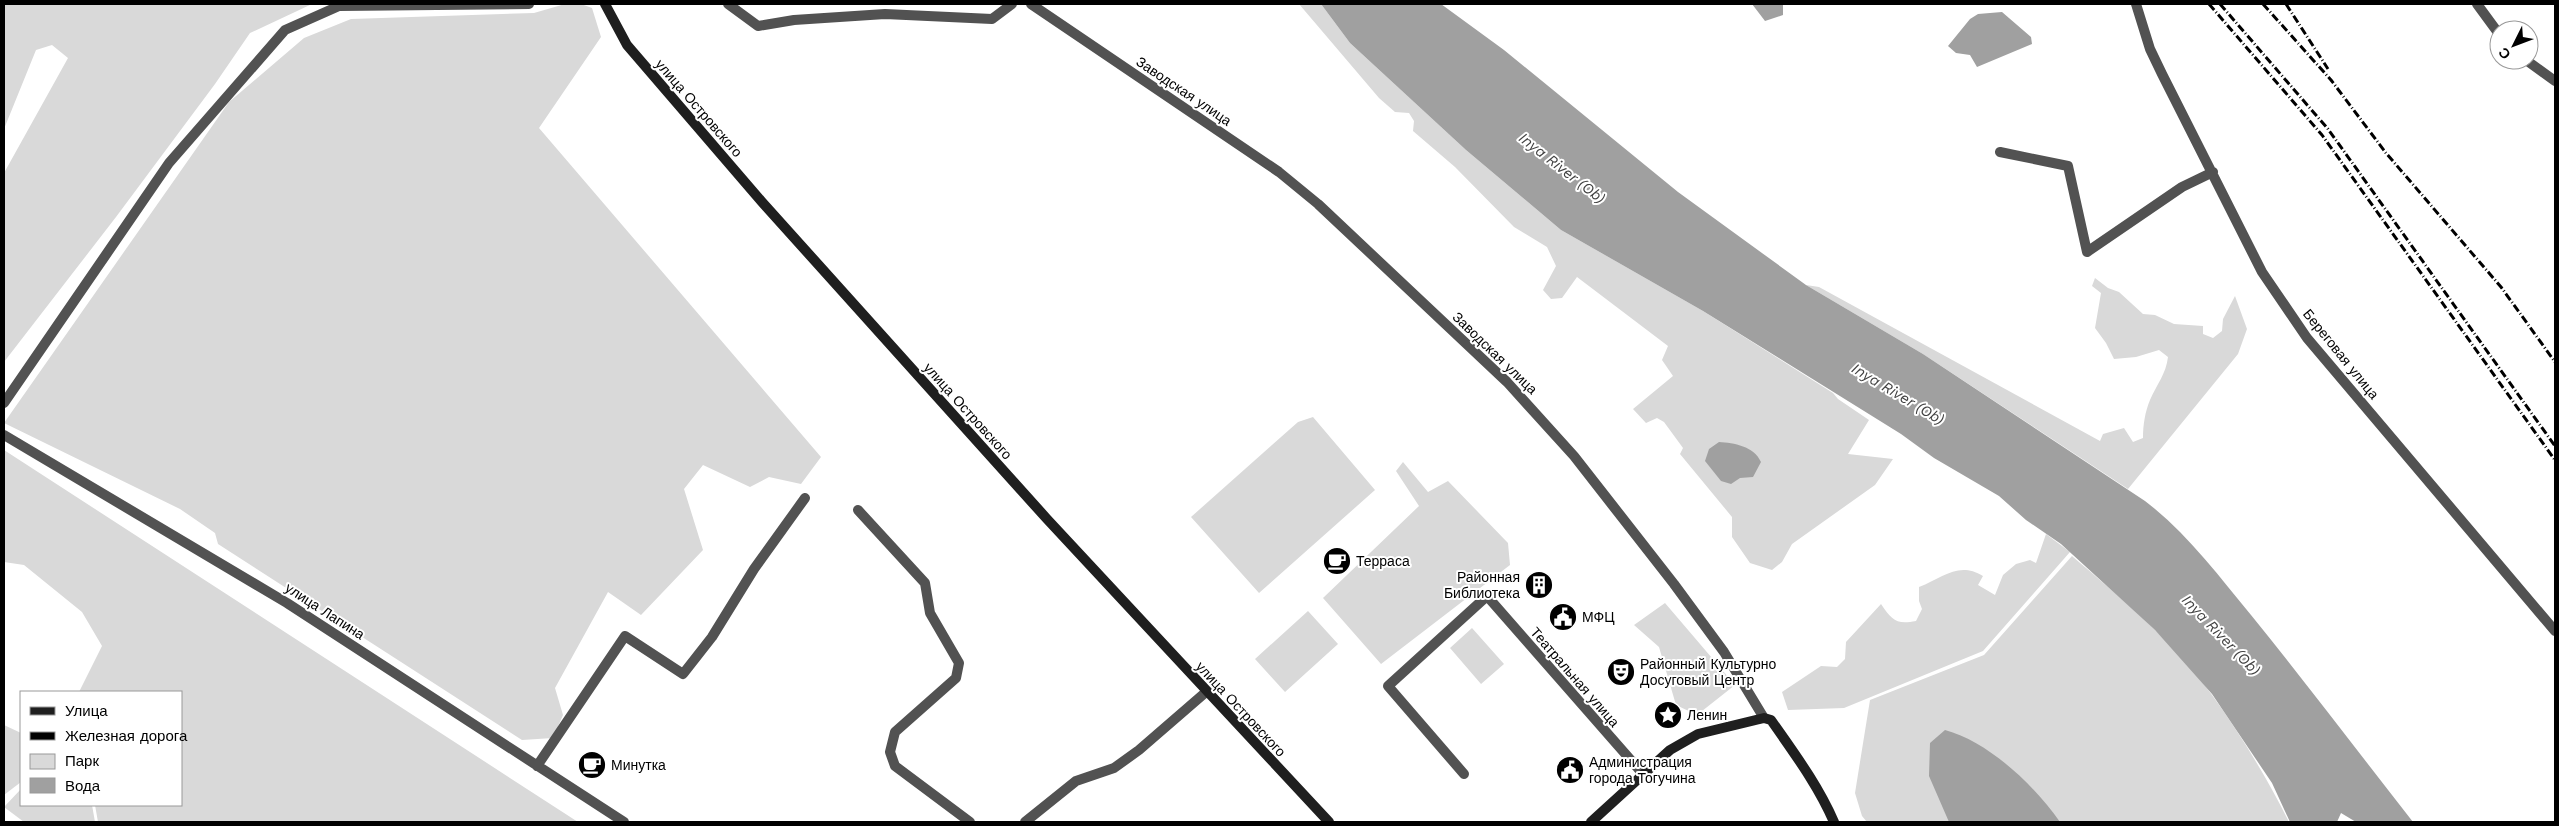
<svg xmlns="http://www.w3.org/2000/svg" width="2559" height="826" viewBox="0 0 2559 826" font-family="'Work Sans',sans-serif">
  <style>
    .green { fill: #d9d9d9 }
    .water { fill: #a0a0a0 }
    .lines { fill: none; stroke-linecap: round; stroke-linejoin: round }
    .street { stroke: #525252; stroke-width: 10 }
    .secondary { stroke: #1f1f1f; stroke-width: 10 }
    .rail { stroke: #000; stroke-width: 3; stroke-dasharray: 8 2.5 1 2.5; stroke-linecap: butt }
    .labels { text-anchor: middle; stroke-width: 4; stroke-linejoin: round; paint-order: stroke }
    .street-label { font-size: 14px; fill: #000; stroke: #fff }
    .poi-label { font-size: 14px; fill: #000; stroke: #fff; text-anchor: start }
    .water-label { font-size: 15px; font-style: italic; fill: #414141; stroke: #fff }
  </style>
  <rect width="100%" height="100%" fill="#fff"/>
  <path class="green" d="M4,4H312L250,33L215,84L116,217L4,362V173L68,58L52,45L36,50L4,129Z
    M565,4H581L592,8L601,37L539,128L821,457L801,484L769,477L750,487L703,465L684,489L703,550L641,615L608,592L555,688L563,715L553,738L522,740L218,544L215,533L180,509L4,423L229,102L304,38L351,19L534,13Z
    M1299,4H1321L1350,43L1466,150L1561,230L1703,311L1833,393L1838,399L1869,420L1848,454L1893,459L1875,485L1792,544L1782,562L1772,570L1750,563L1732,537V517L1680,454L1683,448L1664,422L1657,418L1646,423L1633,409L1673,376L1662,360L1668,346L1577,277L1562,298L1551,299L1543,290L1556,266L1547,247L1514,227L1455,167L1413,131L1414,121L1409,113L1395,112L1379,98Z
    M2095,278L2108,288L2119,292L2143,314L2155,315L2174,324L2203,326V334L2213,338L2222,331L2223,319L2235,296L2247,329L2238,354L2128,489L1923,354L1806,285L1819,287L2100,441L2103,434L2124,428L2133,442L2143,438C2143,425 2145,412 2150,400C2157,384 2166,374 2168,357L2159,350L2136,357L2114,359L2106,343L2095,328L2101,293L2092,286Z
    M1313,417L1375,490L1259,593L1191,517L1298,422Z
    M4,450L578,822H98L95,805H181V692H79L102,646L82,612L24,565L4,562Z
    M1403,462L1428,492L1448,481L1508,543L1510,565L1381,664L1323,598L1419,506L1396,471Z
    M2046,534L2070,552L1983,651L1844,708L1788,710L1782,692L1821,666L1837,667L1845,659L1846,642L1881,604C1892,620 1896,625 1916,621L1922,609L1919,601V587C1943,578 1958,561 1983,576L1978,585L1995,595L2003,575L2016,564L2030,560L2036,563Z
    M2072,556C2121,598 2174,642 2212,695C2241,735 2267,778 2289,822H1867L1862,816L1855,793L1870,700L1984,655Z
    M1665,603L1735,685L1697,715L1676,705L1659,647L1634,625Z
    M1308,611L1338,644L1285,692L1255,659Z
    M1472,628L1504,664L1481,684L1450,648Z
    M4,725L21,733V782L4,795Z
    M21,789V805H92L95,822H24L4,807Z"/>
  <path class="water" d="M1321,4H1441L1504,50L1678,192L1806,285L1923,354L2145,501C2186,532 2218,575 2251,615C2306,683 2359,753 2413,822H2356L2341,813L2337,822H2290L2272,783L2212,694L2155,630L2061,544L2026,520L1999,496L1934,458L1901,434L1703,311L1561,230L1466,150L1350,43Z
    M1752,4H1783V15L1765,21Z
    M2002,12L2031,37L2032,44L1977,67L1970,55L1956,53L1948,46L1970,19L1978,14Z
    M1719,442C1734,443 1754,446 1761,462L1753,477L1740,478L1731,484L1721,481L1705,461L1709,449Z
    M1945,730C1989,742 2034,785 2060,822H1949L1929,776L1930,743Z"/>
  <g class="lines">
    <path class="street" d="M728,4L758,26L794,20L885,14L992,19L1012,4
      M1031,4L1279,172L1318,204L1507,382L1574,456L1674,584L1724,652L1764,718
      M2136,4L2150,49L2162,74L2262,272L2307,338L2555,631
      M2477,4L2499,34
      M2526,60L2555,81
      M2000,152L2068,166L2087,252L2182,187L2213,172
      M4,403L169,163L285,30L339,6L529,4
      M4,435L287,603L624,822
      M858,510L925,583L930,613L959,663L956,678L895,732L890,752L895,766L970,822
      M537,766L625,636L683,674L712,637L754,569L805,498
      M1464,774L1388,686L1487,596L1643,774
      M1025,822L1076,781L1114,768L1139,750L1206,692"/>
    <path class="secondary" d="M605,4L627,45L762,202L1047,519L1329,822
      M1591,822L1670,750L1698,734L1764,718L1771,720C1794,753 1818,785 1834,822"/>
    <path class="rail" d="M2209,4L2322,135L2555,460
      M2220,4L2328,129L2555,446
      M2263,4L2331,80L2386,153L2501,287L2555,362
      M2286,4L2328,69"/>
  </g>
  <defs>
    <symbol id="cafe-disc" viewBox="-11 -11 22 22"><circle r="9.5" fill="#000" stroke="#fff"/><path d="M-5.5-4.5H6V0H3Q3 3.5 0 3.5H-2.5Q-5.5 3.5-5.5 0ZM3-3.2v2h1.7v-2ZM-6 4.5H4V6H-6Z" fill="#fff"/></symbol>
    <symbol id="building-disc" viewBox="-11 -11 22 22"><circle r="9.5" fill="#000" stroke="#fff"/><path d="M-4-6H4V6H1V3H-1V6H-4ZM-2.5-4.3h1.7v1.8h-1.7ZM.8-4.3h1.7v1.8H.8ZM-2.5-1h1.7V.8h-1.7ZM.8-1h1.7V.8H.8Z" fill="#fff"/></symbol>
    <symbol id="civic-disc" viewBox="-11 -11 22 22"><circle r="9.5" fill="#000" stroke="#fff"/><path d="M-.6-6.5H3V-4.5H.6V-3L4-1V1h2V6H-6V1h2V-1L-.6-3ZM-1.2 2.5V6h2.4V2.5Z" fill="#fff"/></symbol>
    <symbol id="theatre-disc" viewBox="-11 -11 22 22"><circle r="9.5" fill="#000" stroke="#fff"/><path d="M-5-5.5Q0-4 5-5.5V0Q5 5 0 6Q-5 5-5 0ZM-3.3-2.5H-1v1.5H-3.3ZM1-2.5H3.3v1.5H1ZM-2.8 1Q0 5.5 2.8 1Z" fill="#fff"/></symbol>
    <symbol id="sight-disc" viewBox="-11 -11 22 22"><circle r="9.5" fill="#000" stroke="#fff"/><path d="M0-6L1.8-2.2L6-1.7L2.9 1.2L3.7 5.4L0 3.3L-3.7 5.4L-2.9 1.2L-6-1.7L-1.8-2.2Z" fill="#fff"/></symbol>
  </defs>
  <g fill-rule="evenodd">
    <use href="#cafe-disc" x="1321" y="545" width="32" height="32"/>
    <use href="#building-disc" x="1523" y="569" width="32" height="32"/>
    <use href="#civic-disc" x="1547" y="601" width="32" height="32"/>
    <use href="#theatre-disc" x="1605" y="656" width="32" height="32"/>
    <use href="#sight-disc" x="1652" y="699" width="32" height="32"/>
    <use href="#cafe-disc" x="576" y="749" width="32" height="32"/>
    <use href="#civic-disc" x="1554" y="754" width="32" height="32"/>
  </g>
  <g class="labels">
    <g class="street-label">
      <text transform="translate(1184 91) rotate(34)" y="5">Заводская улица</text>
      <text transform="translate(699 108) rotate(49)" y="5">улица Островского</text>
      <text transform="translate(1495 353) rotate(44)" y="5">Заводская улица</text>
      <text transform="translate(2341 354) rotate(51)" y="5">Береговая улица</text>
      <text transform="translate(968 411) rotate(48)" y="5">улица Островского</text>
      <text transform="translate(325 611) rotate(33)" y="5">улица Лапина</text>
      <text transform="translate(1575 677) rotate(49)" y="5">Театральная улица</text>
      <text transform="translate(1241 709) rotate(47)" y="5">улица Островского</text>
    </g>
    <g class="poi-label">
      <text x="1356" y="566">Терраса</text>
      <text x="1520" y="582" text-anchor="end">Районная<tspan x="1520" dy="16">Библиотека</tspan></text>
      <text x="1582" y="622">МФЦ</text>
      <text x="1640" y="669">Районный Культурно<tspan x="1640" dy="16">Досуговый Центр</tspan></text>
      <text x="1687" y="720">Ленин</text>
      <text x="1589" y="767">Администрация<tspan x="1589" dy="16">города Тогучина</tspan></text>
      <text x="611" y="770">Минутка</text>
    </g>
    <g class="water-label">
      <text transform="translate(1562 168) rotate(38)" y="5">Inya River (Ob)</text>
      <text transform="translate(1898 394) rotate(31)" y="5">Inya River (Ob)</text>
      <text transform="translate(2221 635) rotate(46)" y="5">Inya River (Ob)</text>
    </g>
  </g>
  <rect width="2559" height="826" fill="none" stroke="#000000" stroke-width="10"/>
  <rect x="20" y="691" width="162" height="115" fill="#ffffff" stroke="#999999"/>
  <rect x="30" y="707" width="25" height="8" fill="#1f1f1f" stroke="#999999"/>
  <text x="65" y="716" font-size="15" fill="#000000">Улица</text>
  <rect x="30" y="732" width="25" height="8" fill="#000000" stroke="#999999"/>
  <text x="65" y="741" font-size="15" fill="#000000">Железная дорога</text>
  <rect x="30" y="754" width="25" height="15" fill="#d9d9d9" stroke="#999999"/>
  <text x="65" y="766" font-size="15" fill="#000000">Парк</text>
  <rect x="30" y="778" width="25" height="15" fill="#a0a0a0" stroke="#999999"/>
  <text x="65" y="791" font-size="15" fill="#000000">Вода</text>
  <g transform="translate(2514 45) rotate(228)"><circle r="24" fill="#ffffff" stroke="#999999"/>
  <path d="M0-4L9 19L0 12L-9 19Z" fill="#000000"/>
  <text y="-8" font-size="14" font-weight="bold" text-anchor="middle" fill="#000000">С</text>
  </g>
</svg>
